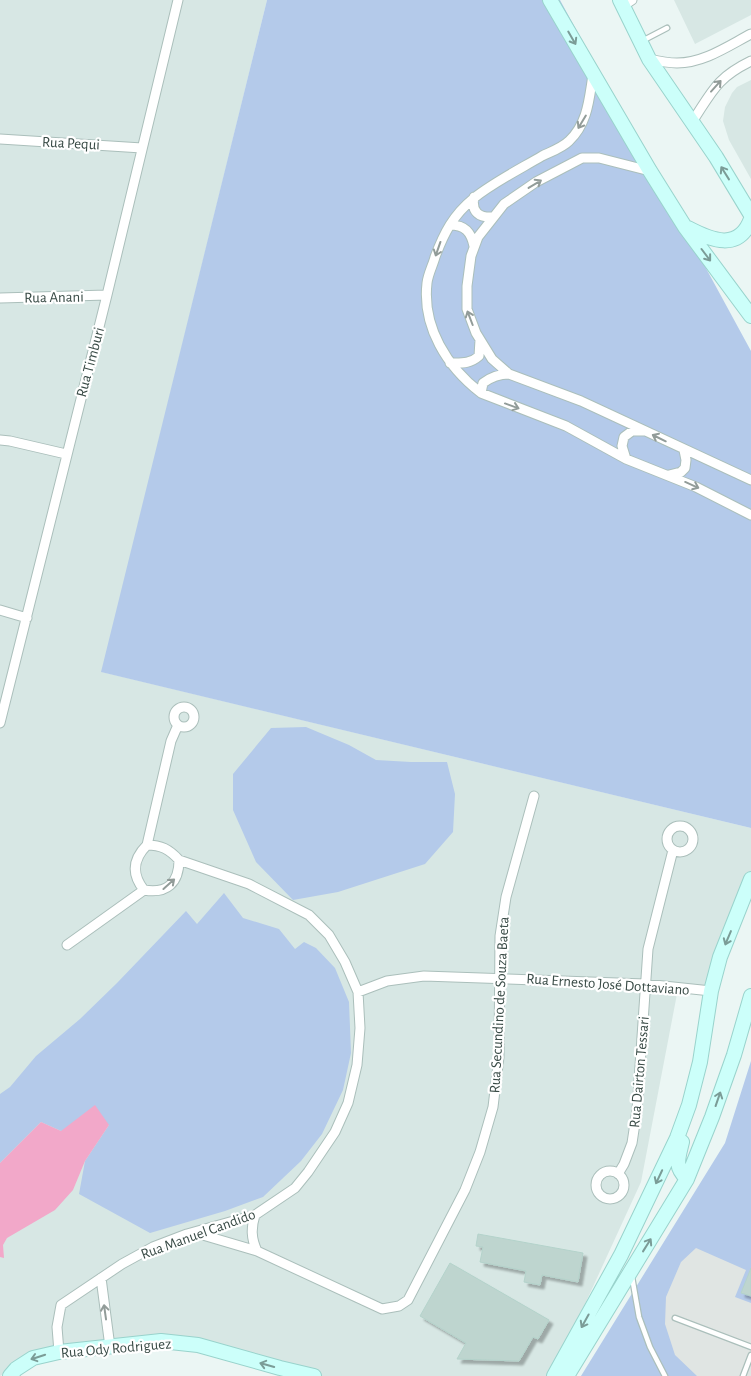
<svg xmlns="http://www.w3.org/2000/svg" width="751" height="1376" viewBox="0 0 751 1376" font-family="'Alegreya Sans',sans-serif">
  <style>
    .residential { fill: #d7e7e4 }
    .green { fill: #b4caea }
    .parking { fill: #e0e5e3 }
    .water { fill: #f2a8c9 }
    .building { fill: #bed5cf; stroke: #b4d3cb; filter: url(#shadow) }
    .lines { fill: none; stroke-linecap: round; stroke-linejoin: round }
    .lane-casing { stroke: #abbfbb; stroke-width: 7 }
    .street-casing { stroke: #abbfbb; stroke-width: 11 }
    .secondary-casing { stroke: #99d3cc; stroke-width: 16 }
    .lane { stroke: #fff; stroke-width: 4.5 }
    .street { stroke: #fff; stroke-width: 9 }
    .secondary { stroke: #ccfffa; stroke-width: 14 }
    .oneway { stroke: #7b9c97 }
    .oneway2 { stroke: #929c99 }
    .labels { text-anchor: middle; stroke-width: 4.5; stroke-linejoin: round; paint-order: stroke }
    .street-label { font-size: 15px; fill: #394b46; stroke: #fff }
  </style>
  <defs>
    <filter id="shadow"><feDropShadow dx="4" dy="4" stdDeviation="1" flood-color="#0004"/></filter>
  </defs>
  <rect width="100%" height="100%" fill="#ebf6f4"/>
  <path class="residential" d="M0,0H267L102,672L751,828V876L711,991L677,994L641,1182L552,1376H321L198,1345L110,1347L16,1369L0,1376Z
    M674,0H751V15L695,44Z
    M751,80V179L729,140L723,121L725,107L732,93L737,87Z"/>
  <path class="green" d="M267,0H560L751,351V828L101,672Z
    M306,727L349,745L376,760L411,762H447L455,794L453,832L425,864L338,892L293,900L256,862L233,810V774L271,728Z
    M224,893L243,918L279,929L295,949L304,942L316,948L335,968L349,1002L351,1053L343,1090L322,1134L301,1161L263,1197L225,1211L150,1233L79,1194L85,1161L109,1125L61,1131L41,1122L0,1163V1094L10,1087L36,1056L80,1019L117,983L186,911L197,924Z
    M751,1061V1376H581L725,1143Z"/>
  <path class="parking" d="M696,1248L746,1270L735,1297L751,1303V1376H697L675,1355L665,1324L666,1297L681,1262Z"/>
  <path class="water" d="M95,1105L109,1125L85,1161L73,1190L55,1210L7,1238L3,1245L4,1258L0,1257V1163L41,1122L61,1131Z"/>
  <path class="building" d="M478,1234L583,1253L578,1282L542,1275L540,1285L524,1282L526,1271L480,1262L483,1247L476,1246Z
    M450,1263L549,1320L538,1339L533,1337L519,1361L457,1359L466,1343L420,1316Z
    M751,1268V1296L741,1293Z"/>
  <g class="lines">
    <defs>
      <path id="lane" d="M642,41L667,28
        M632,1277L639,1317L650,1347L665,1376
        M675,1318L751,1347
        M743,1376L751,1355"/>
      <path id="street" d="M623,6L632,0
        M649,59C658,61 668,63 677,63C704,63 728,46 751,34
        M593,75C589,99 588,123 569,141C562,148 550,152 542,156C520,169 494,182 474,198C453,215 444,233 435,257C433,265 428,274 427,283C422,327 447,367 481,393L566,426L626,459L696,487L751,515
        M692,122C712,92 716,78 751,61
        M0,139L142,148
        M650,171L599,158H582L536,182L504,204L478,237L471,256L467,286V309L476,333L492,359L509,374L581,401L751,480
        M474,197C471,212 479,218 493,217
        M450,225C465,225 471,232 474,246
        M0,298L107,295
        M450,363C462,363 470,364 479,356L480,340
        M481,393L483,383C491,377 498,374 509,374
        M0,440L10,441L66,454
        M626,459L622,446L624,437L632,431H643
        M669,475L681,472L685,468L686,460L684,450
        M0,610L27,618
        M174 717a10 10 0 1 1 20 0a10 10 0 1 1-20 0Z
        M0,723L107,295L178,0
        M178,725L171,741L147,845C132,860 132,875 144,890C167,894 179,883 179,860
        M667 839a13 13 0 1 1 26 0a13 13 0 1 1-26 0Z
        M67,945L144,890
        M358,992L387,981L424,976L645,984L711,991
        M596 1185a14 14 0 1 1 28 0a14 14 0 1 1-28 0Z
        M618,1174L624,1164L632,1143L637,1110L648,949L673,850
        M255,1215C251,1228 251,1238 257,1251
        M196,1233L257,1251L382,1309L399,1306L408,1300L465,1190L480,1152L493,1107L499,1057L500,936L506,897L534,796
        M101,1278L110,1347
        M59,1352L57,1327L61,1305L122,1264L153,1247L187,1234L255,1215L295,1188L308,1172L335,1132L348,1103L357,1065L360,1028L358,992L345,962L329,935L309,915L249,884L179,860C169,849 161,845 147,845"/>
      <path id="secondary" d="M550,0L650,171L685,227L751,316
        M620,0L649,59L716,157L751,215
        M688,228C711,240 739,252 751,219
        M682,1142C678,1159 674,1166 687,1179
        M10,1376L16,1369L33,1358L59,1352L161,1341L198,1345L280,1368L314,1376
        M554,1376L621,1255L677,1138L689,1105L700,1062L711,991L720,957L751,879
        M567,1376L687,1179L712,1117L734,1055L751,996"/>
    </defs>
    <use href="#lane" class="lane-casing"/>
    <use href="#street" class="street-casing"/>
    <use href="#secondary" class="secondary-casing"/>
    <use href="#lane" class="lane"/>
    <use href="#street" class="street"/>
    <use href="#secondary" class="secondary"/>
  </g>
  <defs><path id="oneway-shaft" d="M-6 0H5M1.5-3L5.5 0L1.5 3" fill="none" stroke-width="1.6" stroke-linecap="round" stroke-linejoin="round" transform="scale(1.25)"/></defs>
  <g class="oneway">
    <use href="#oneway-shaft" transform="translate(572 38) rotate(60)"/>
    <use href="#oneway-shaft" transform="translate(725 173) rotate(-122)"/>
    <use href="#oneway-shaft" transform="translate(706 255) rotate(53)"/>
    <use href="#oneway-shaft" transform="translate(728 938) rotate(113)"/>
    <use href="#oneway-shaft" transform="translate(718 1099) rotate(-71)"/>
    <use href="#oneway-shaft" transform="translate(659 1177) rotate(115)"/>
    <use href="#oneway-shaft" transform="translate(647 1245) rotate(-58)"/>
    <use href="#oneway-shaft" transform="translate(585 1321) rotate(119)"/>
    <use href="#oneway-shaft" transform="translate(38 1357) rotate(162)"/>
    <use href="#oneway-shaft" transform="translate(267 1365) rotate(-164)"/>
  </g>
  <g class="oneway2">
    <use href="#oneway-shaft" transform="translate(716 86) rotate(-48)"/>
    <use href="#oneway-shaft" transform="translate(582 122) rotate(121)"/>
    <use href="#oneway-shaft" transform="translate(535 184) rotate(-31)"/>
    <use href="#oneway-shaft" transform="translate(438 249) rotate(109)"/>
    <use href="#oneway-shaft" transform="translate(470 318) rotate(-111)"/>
    <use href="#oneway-shaft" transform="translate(512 406) rotate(20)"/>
    <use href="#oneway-shaft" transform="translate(659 438) rotate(-154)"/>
    <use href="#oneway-shaft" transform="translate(692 485) rotate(24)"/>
    <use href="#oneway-shaft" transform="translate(169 884) rotate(-42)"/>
    <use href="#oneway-shaft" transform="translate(105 1312) rotate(-98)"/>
  </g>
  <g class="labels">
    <g class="street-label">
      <text transform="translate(71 143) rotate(3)" y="5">Rua Pequi</text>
      <text transform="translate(54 297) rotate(-1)" y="5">Rua Anani</text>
      <text transform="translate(90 362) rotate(-75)" y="5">Rua Timburi</text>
      <text transform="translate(608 984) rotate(4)" y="5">Rua Ernesto José Dottaviano</text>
      <text transform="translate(499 1005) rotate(-87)" y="5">Rua Secundino de Souza Baeta</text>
      <text transform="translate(639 1072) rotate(-85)" y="5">Rua Dairton Tessari</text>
      <text transform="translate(198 1234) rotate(-20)" y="5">Rua Manuel Candido</text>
      <text transform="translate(116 1348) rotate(-5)" y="5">Rua Ody Rodriguez</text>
    </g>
  </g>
</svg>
